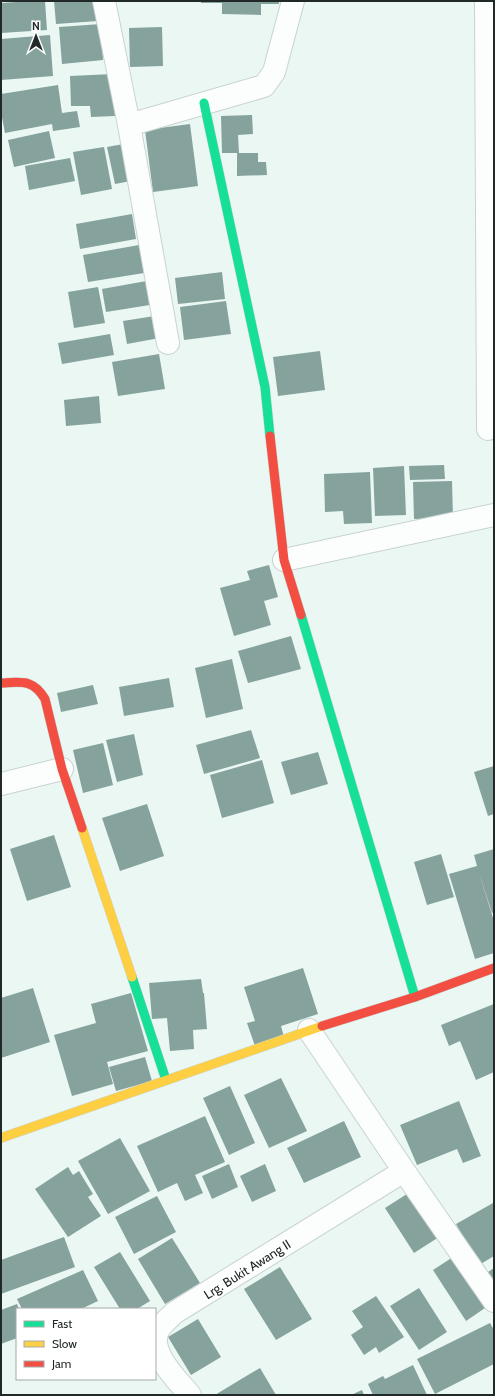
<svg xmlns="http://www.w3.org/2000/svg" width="495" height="1396" viewBox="0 0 495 1396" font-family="Cabin,sans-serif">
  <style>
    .building { fill: #85a29c }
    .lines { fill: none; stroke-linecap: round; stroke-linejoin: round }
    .street-casing { stroke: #c8d3d0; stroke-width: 24 }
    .fast-casing { stroke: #c8d3d0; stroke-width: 10 }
    .slow-casing { stroke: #c8d3d0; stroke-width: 10 }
    .jam-casing { stroke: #c8d3d0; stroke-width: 10 }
    .street { stroke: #fcfefd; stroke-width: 22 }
    .fast { stroke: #16e098; stroke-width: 9 }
    .slow { stroke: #ffcf43; stroke-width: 9 }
    .jam { stroke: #f24e42; stroke-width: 9 }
    .labels { text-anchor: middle; stroke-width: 4; stroke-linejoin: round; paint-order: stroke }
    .street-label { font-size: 13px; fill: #202927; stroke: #fff }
  </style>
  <rect width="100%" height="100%" fill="#eaf7f3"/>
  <path class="building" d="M32,1H45L47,30L1,33V3Z
    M54,1H96L98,21L56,24Z
    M201,1H279V4H261V15L222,14V3H201Z
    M101,24L103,60L62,64L59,27Z
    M162,27L163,66L130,67L129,28Z
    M50,35L53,76L1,80V39Z
    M113,74L115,116L91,117L90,106H71L70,76Z
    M58,85L62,113L77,111L80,127L53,131L52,124L5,133L1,112V94Z
    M252,115L253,134L238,135L239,153H258V162H266L267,175L237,176V153H222L221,116Z
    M190,124L198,186L153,192L145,130Z
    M49,131L55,158L14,167L8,140Z
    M129,143L136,180L115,184L107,147Z
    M104,147L112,189L81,195L73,152Z
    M70,158L75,181L29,190L25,166Z
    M132,214L136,239L80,249L76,224Z
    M139,245L144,273L88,282L83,255Z
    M222,272L225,299L178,304L175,278Z
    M152,280L156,304L106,312L102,289Z
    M98,287L105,323L74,328L68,292Z
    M226,301L231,334L184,340L180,307Z
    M161,315L165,337L127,344L123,321Z
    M110,334L114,355L62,364L58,343Z
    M320,351L325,390L278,396L273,357Z
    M159,354L165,389L118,396L112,362Z
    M99,396L101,423L66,426L64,400Z
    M444,465L445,479L410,480L409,466Z
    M404,466L406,515L375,516L373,468Z
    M370,472L372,523L344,524L343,511L325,512L324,474Z
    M452,481L453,518L414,519L413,482Z
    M269,565L278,597L264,601L271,625L234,636L220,588L250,580L247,571Z
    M291,636L301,669L248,683L238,651Z
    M232,659L243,709L206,718L195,668Z
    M169,678L174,707L124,716L119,687Z
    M93,685L98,704L61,712L57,693Z
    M251,730L260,758L204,774L196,745Z
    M134,734L143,775L117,782L106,740Z
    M103,743L113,785L83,793L73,750Z
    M318,752L328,784L291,795L281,762Z
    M262,760L274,803L222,818L210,775Z
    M494,766V814L488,816L474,772Z
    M147,804L164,856L120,871L102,818Z
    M54,835L71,887L27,901L10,849Z
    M494,849V912L492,913L478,870L494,921V953L475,959L449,874L477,866L474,855Z
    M441,854L454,897L427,905L414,862Z
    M303,968L318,1014L281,1026L284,1037L255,1046L247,1023L255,1021L244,987Z
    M201,979L203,993H204L207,1029L193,1030L194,1049L170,1051L167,1018L152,1019L149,983Z
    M33,988L50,1042L1,1058V998Z
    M131,993L148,1051L107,1062L113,1084L72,1096L54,1035L96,1023L91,1004Z
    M494,1004V1072L476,1080L460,1041L449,1046L441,1025Z
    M145,1057L152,1081L116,1091L109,1067Z
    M281,1078L307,1131L269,1148L244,1095Z
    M230,1086L255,1143L229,1155L203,1098Z
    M459,1101L481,1156L463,1163L457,1149L417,1165L400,1125Z
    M205,1116L225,1162L195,1175L203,1193L185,1201L177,1183L158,1192L137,1146Z
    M344,1121L361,1157L304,1183L287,1148Z
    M120,1138L150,1191L108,1214L78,1161Z
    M229,1164L238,1187L212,1199L202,1176Z
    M265,1164L276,1191L252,1202L240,1176Z
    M68,1167L73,1175L79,1171L93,1194L88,1197L101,1216L68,1237L35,1189Z
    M410,1192L439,1237L414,1253L385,1208Z
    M157,1196L176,1232L134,1254L115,1217Z
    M493,1203L494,1256L479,1265L456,1224Z
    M64,1237L75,1267L1,1294V1260Z
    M172,1238L200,1283L165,1304L138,1259Z
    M120,1252L150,1301L137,1309H120L94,1267Z
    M456,1255L488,1306L466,1321L433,1270Z
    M280,1267L312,1319L276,1340L244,1289Z
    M494,1268V1290L485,1274Z
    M83,1270L98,1301L81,1309H22L17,1299Z
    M419,1288L447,1332L419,1350L390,1306Z
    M376,1296L404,1337L379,1353L376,1347L364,1355L351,1335L363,1327L352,1311Z
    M17,1304L19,1309H17V1338L1,1344V1310Z
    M198,1319L221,1357L191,1375L168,1337Z
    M490,1323L494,1330V1364L435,1394L417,1359Z
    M413,1365L427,1395H373L368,1384L383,1376L385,1379Z
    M260,1368L276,1395H215L243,1378Z
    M362,1390L364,1395H351Z"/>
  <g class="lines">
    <defs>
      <path id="street" d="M104,1L129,125L168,343
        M486,1L488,429
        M129,125L264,86L274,72L293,1
        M284,560L494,515
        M1,784L62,769
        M309,1030L404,1171L494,1301
        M190,1395C177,1380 146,1350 159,1329C162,1323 170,1318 174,1313L404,1171"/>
      <path id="fast" d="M204,103L265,387L270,436
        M301,615L415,997
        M132,977L166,1080"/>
      <path id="slow" d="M82,828L132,977
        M1,1138L322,1026"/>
      <path id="jam" d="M270,436L284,560L301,615
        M1,683C22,682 33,679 45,699L62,769L82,828
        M322,1026L415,997L494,968"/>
    </defs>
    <use href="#street" class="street-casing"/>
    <use href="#fast" class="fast-casing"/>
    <use href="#slow" class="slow-casing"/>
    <use href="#jam" class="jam-casing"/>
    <use href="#street" class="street"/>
    <use href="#fast" class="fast"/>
    <use href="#slow" class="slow"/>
    <use href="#jam" class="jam"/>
  </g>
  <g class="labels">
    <g class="street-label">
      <text transform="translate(247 1269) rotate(-32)" y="5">Lrg. Bukit Awang II</text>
    </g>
  </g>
  <rect width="495" height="1396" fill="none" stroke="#202927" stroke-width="4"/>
  <rect x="16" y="1308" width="140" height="72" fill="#ffffff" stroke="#a6a9a9"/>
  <rect x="24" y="1321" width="20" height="6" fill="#16e098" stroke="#a6a9a9"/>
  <text x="52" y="1328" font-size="12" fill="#202927">Fast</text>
  <rect x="24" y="1341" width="20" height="6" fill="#ffcf43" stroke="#a6a9a9"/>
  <text x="52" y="1348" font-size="12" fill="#202927">Slow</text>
  <rect x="24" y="1361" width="20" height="6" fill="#f24e42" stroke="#a6a9a9"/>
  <text x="52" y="1368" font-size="12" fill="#202927">Jam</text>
  <g transform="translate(36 36)" stroke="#ffffff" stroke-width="3" paint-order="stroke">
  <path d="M0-3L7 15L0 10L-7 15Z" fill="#202927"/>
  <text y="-6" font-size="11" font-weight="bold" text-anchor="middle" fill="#202927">N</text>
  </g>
</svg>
